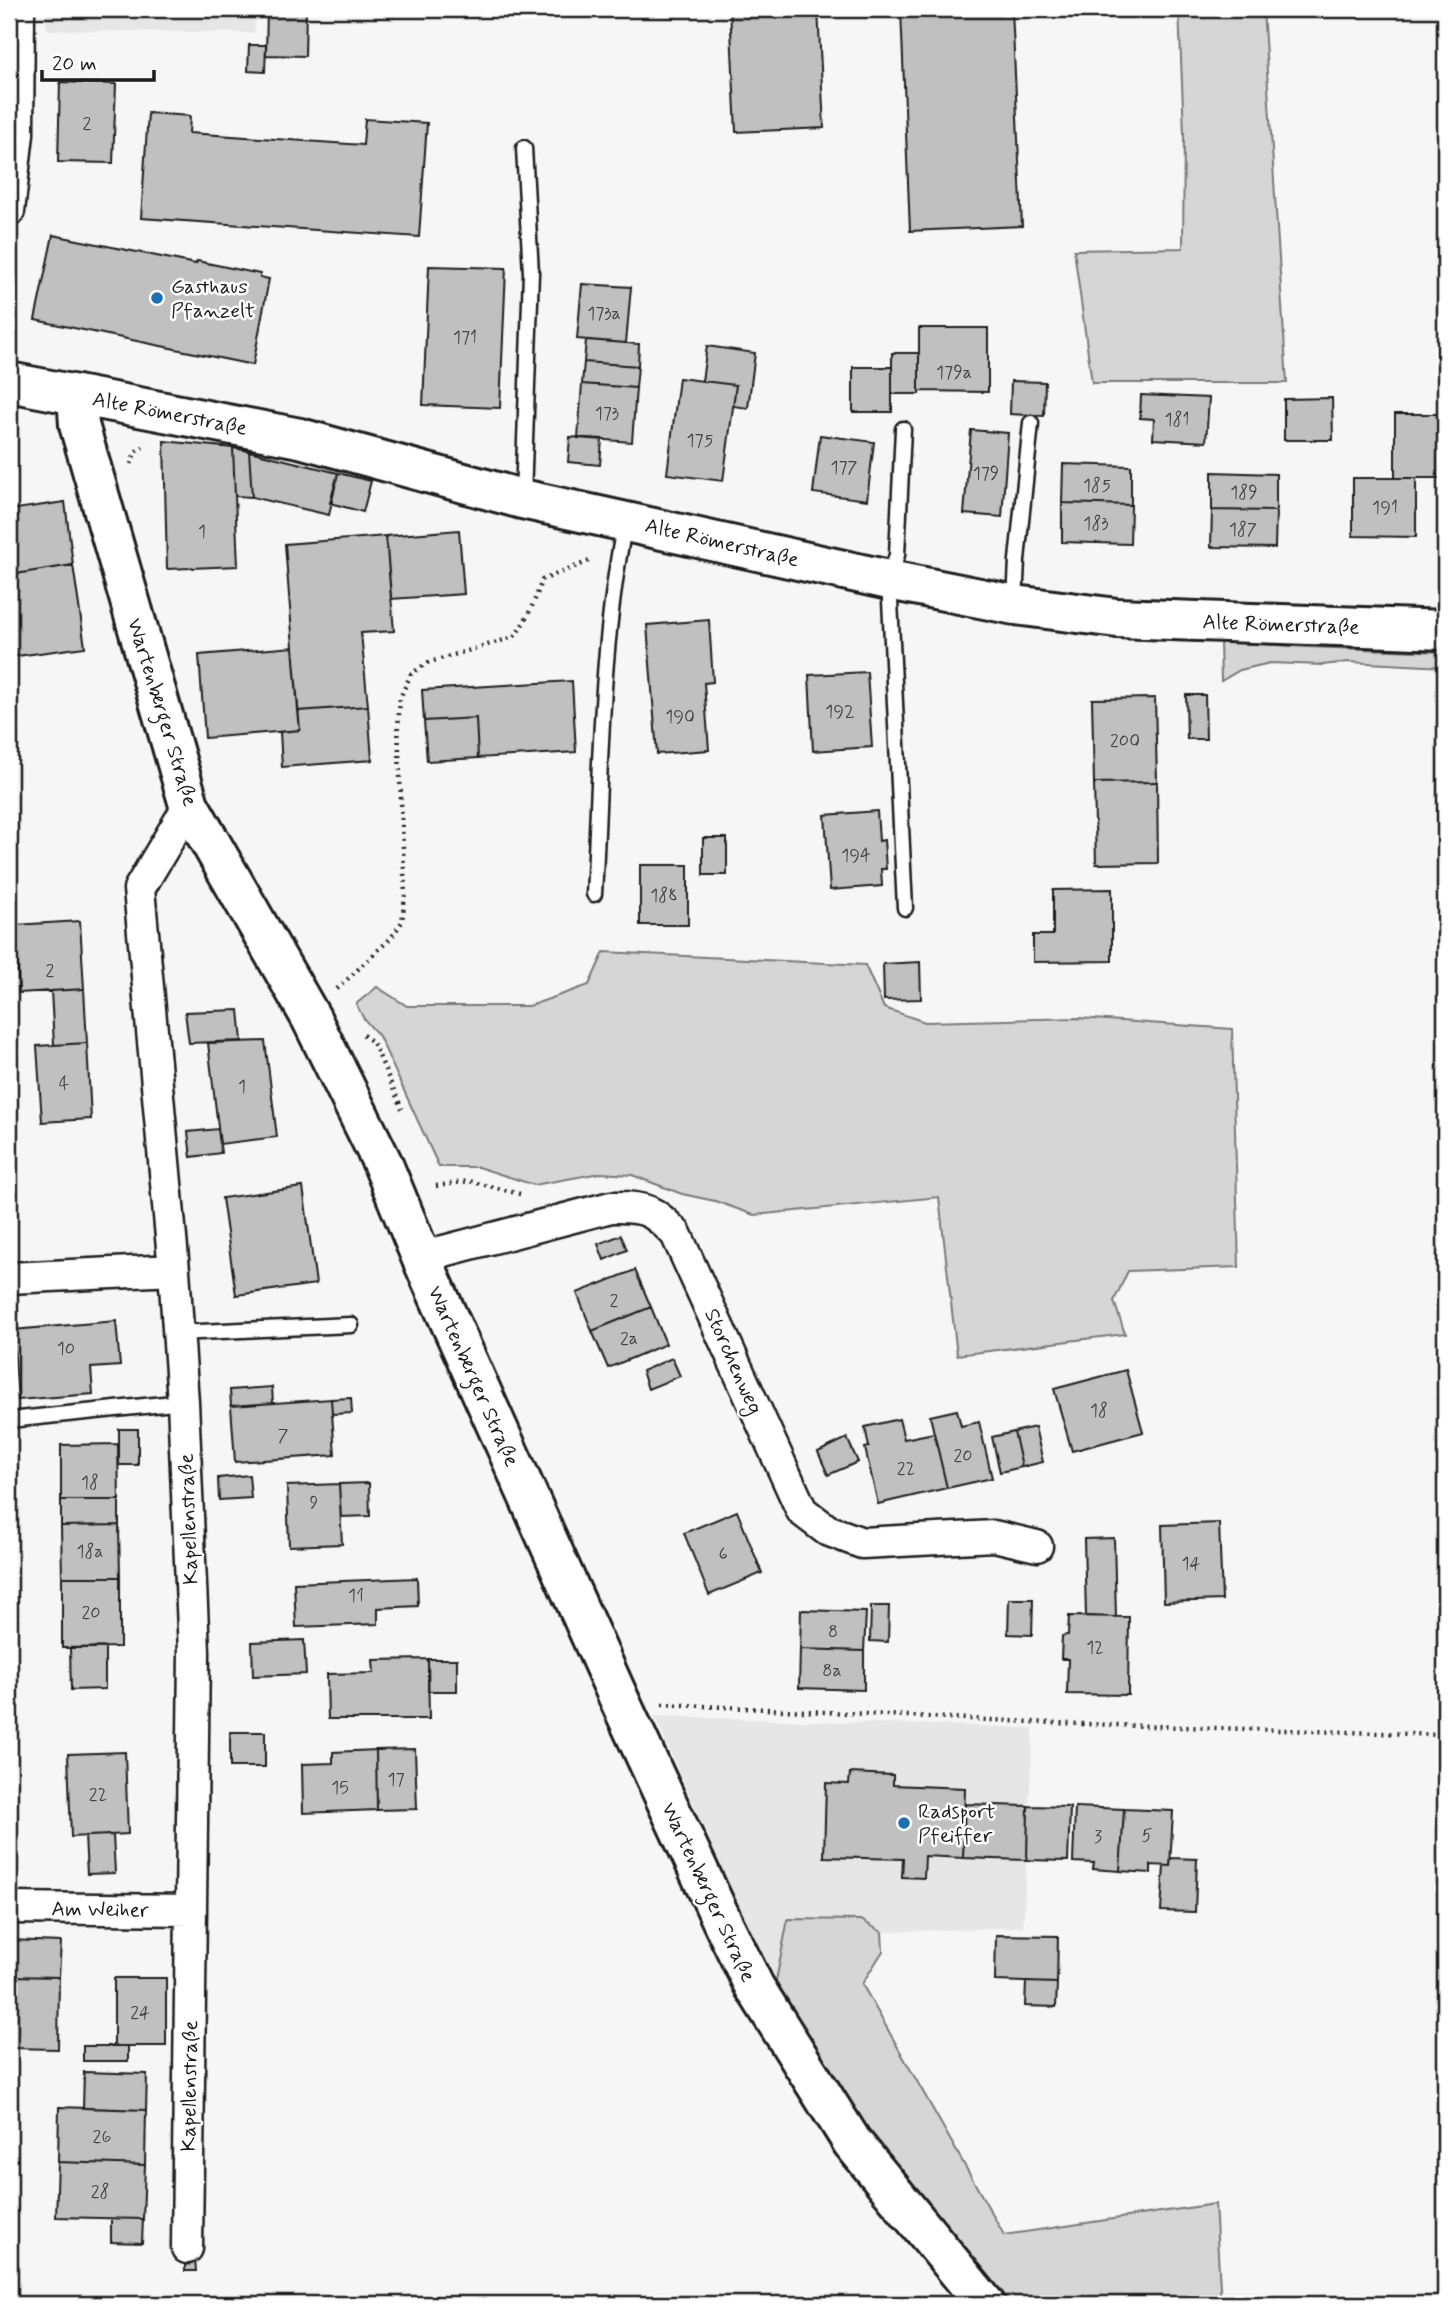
<svg xmlns="http://www.w3.org/2000/svg" width="1454" height="2313" viewBox="0 0 1454 2313" font-family="Mynerve,sans-serif">
  <style>
    .built { fill: #e6e6e6 }
    .green { fill: #d6d6d6; stroke: #797979; stroke-width: 2 }
    .building { fill: #c0c0c0; stroke: #1c1c1c; stroke-width: 2 }
    .lines { fill: none; stroke-linecap: round; stroke-linejoin: round }
    .service-casing { stroke: #1c1c1c; stroke-width: 19 }
    .minor-casing { stroke: #1c1c1c; stroke-width: 35 }
    .secondary-casing { stroke: #1c1c1c; stroke-width: 44 }
    .path { stroke: #1c1c1c; stroke-width: 4.5; stroke-dasharray: 2 5; stroke-linecap: butt }
    .service { stroke: #fff; stroke-width: 14 }
    .minor { stroke: #fff; stroke-width: 30 }
    .secondary { stroke: #fff; stroke-width: 38 }
    .poi-dot { fill: #1f6fb2; stroke: #fff; stroke-width: 2.5 }
    .labels { text-anchor: middle; stroke-width: 5; stroke-linejoin: round; paint-order: stroke }
    .number-label { font-size: 18px; fill: #454545 }
    .poi-label { font-size: 21px; fill: #1c1c1c; stroke: #fff; text-anchor: start }
    .street-label { font-size: 21px; fill: #1c1c1c; stroke: #fff }
  </style>
  <rect width="100%" height="100%" fill="#f6f6f6"/>
  <filter id="ink" filterUnits="userSpaceOnUse"><feTurbulence type="fractalNoise" baseFrequency=".0143" numOctaves="2"/><feDisplacementMap in="SourceGraphic" scale="14" xChannelSelector="R" yChannelSelector="G"/><feConvolveMatrix kernelMatrix="1 2 1 2 8 2 1 2 1" color-interpolation-filters="sRGB"/></filter>
  <g filter="url(#ink)">
    <path class="built" d="M45,9H256L254,33L47,30Z
      M654,1716L1033,1728L1023,1927L882,1932L861,1920L775,1986Z"/>
    <path class="green" d="M1179,9H1263L1287,383H1092L1074,250L1183,248L1184,133Z
      M1220,641L1306,647L1445,652V667L1348,662L1323,665L1270,663L1240,670L1221,681Z
      M604,952L865,965L884,1008L925,1022L1079,1018L1232,1029L1239,1267L1128,1271L1114,1301L1125,1334L957,1355L939,1197L754,1215L715,1201L682,1194L632,1175L600,1173L534,1185L478,1167H439L379,1036L364,1019L356,1004L377,987L407,1006H529L589,985Z
      M788,1919L861,1920L882,1932L883,1951L862,1984L1004,2235L1215,2204L1221,2304H1011L880,2148L829,2076L775,1986Z"/>
    <path class="building" d="M267,9H306L305,56L266,55Z
      M730,9H818L824,128L736,132Z
      M931,9H1012L1022,226L910,231L901,10Z
      M249,45H266L265,72L248,71Z
      M60,82L116,84L113,163L58,162Z
      M148,113L190,116L189,133L363,145L365,119L427,123L419,237L141,218Z
      M53,235L196,264L197,261L260,274V277L269,279L253,365L35,320Z
      M429,266L506,268L500,408L423,405Z
      M582,284L631,287L626,343L577,339Z
      M919,328H988V392L919,391Z
      M586,340L639,344L638,366L584,362Z
      M707,346L755,353L748,408L733,406L736,385L702,381Z
      M892,353H919V394H892Z
      M584,362L638,366L636,388L582,384Z
      M853,367H892V412H853Z
      M679,378L736,385L723,481L667,474Z
      M1011,381L1045,382L1044,416L1010,414Z
      M582,384L636,388L632,442L578,438Z
      M1141,395L1209,398L1206,442L1153,439L1154,419L1140,418Z
      M1332,398L1333,440H1284V399Z
      M1395,414H1445V478H1395Z
      M971,430L1008,433L1002,517L964,514Z
      M820,435L874,442L867,500L813,493Z
      M570,437L602,439L600,465L568,462Z
      M164,441L233,448L238,566L167,569Z
      M233,448L249,451L252,497L235,496Z
      M249,451L338,473L329,515L252,497Z
      M1063,464L1131,466V505L1062,503Z
      M1212,472L1276,474V511L1212,510Z
      M338,473L371,481L363,512L330,503Z
      M1353,478H1416V537L1353,536Z
      M65,502L73,565L9,575V510Z
      M1062,503L1131,505L1130,544L1062,542Z
      M1212,510L1276,511L1275,548L1211,547Z
      M459,530L464,594L391,599L386,536Z
      M386,536L394,631L361,633L368,706L298,711L285,544Z
      M73,565L85,647L9,657V575Z
      M709,620L713,682L704,683L709,750L657,754L647,625Z
      M293,647L300,730L205,738L199,655Z
      M867,672L872,747L813,751L809,675Z
      M572,681L576,752L478,758L476,718L424,721L422,690Z
      M1186,695H1205L1206,739H1187Z
      M1155,698L1157,782L1094,783L1092,699Z
      M368,706L372,760L282,767L280,732L300,730L298,711Z
      M476,718L478,758L427,761L424,721Z
      M1157,782L1158,863L1096,864L1094,783Z
      M877,811L879,841L884,840L886,869H881L882,886L830,890L825,815Z
      M703,838H727V875H703Z
      M640,865H688V925H640Z
      M1112,889V961L1033,962V935H1053V890Z
      M80,921L84,989L19,993L15,925Z
      M920,962L921,999L884,1000L883,964Z
      M84,989L87,1043L54,1045L51,991Z
      M239,1010L242,1041L189,1043L185,1012Z
      M265,1041L277,1137L220,1144L208,1043Z
      M87,1043L91,1119L42,1122L37,1046Z
      M218,1129L221,1153L191,1157L188,1132Z
      M303,1187L316,1284L236,1295L222,1198Z
      M621,1235L627,1250L604,1260L598,1244Z
      M635,1270L651,1307L592,1331L577,1293Z
      M651,1307L666,1344L608,1368L592,1331Z
      M116,1321L120,1366L91,1368L93,1394L18,1400L13,1330Z
      M672,1358L680,1376L648,1389L642,1371Z
      M1126,1370L1143,1432L1072,1451L1054,1389Z
      M272,1387L273,1403L231,1406L230,1390Z
      M351,1398L352,1413L332,1414L331,1399Z
      M331,1399L335,1455L235,1462L231,1406Z
      M957,1410L961,1426L979,1422L992,1478L947,1488L930,1416Z
      M899,1419L904,1439L934,1433L947,1488L878,1504L865,1448L869,1447L865,1427Z
      M1035,1427L1043,1462L1022,1467L1014,1432Z
      M119,1429H138V1465H119Z
      M1014,1432L1022,1467L1000,1472L992,1437Z
      M847,1438L858,1462L828,1475L818,1452Z
      M118,1444L119,1500H61V1445Z
      M249,1475L251,1498L219,1500L218,1478Z
      M369,1483L370,1516L341,1517L339,1484Z
      M339,1484L342,1544L289,1546L287,1486Z
      M61,1500H119V1525L61,1526Z
      M737,1511L762,1573L709,1595L684,1533Z
      M1219,1523L1222,1600L1164,1602L1162,1525Z
      M119,1525L120,1577H62L61,1526Z
      M1114,1538L1116,1617L1086,1616L1084,1539Z
      M62,1577H120V1647L62,1648Z
      M417,1578L418,1606L378,1608V1624L296,1627L294,1583Z
      M1009,1599H1033L1032,1635L1008,1634Z
      M871,1606H889L888,1642L870,1641Z
      M801,1610L866,1612L864,1651L800,1649Z
      M1069,1616L1129,1617L1128,1695L1067,1694L1068,1659H1061L1062,1636L1068,1635Z
      M304,1640L306,1674L253,1676L252,1642Z
      M70,1648H105V1689L71,1690Z
      M800,1649L864,1651V1690L799,1688Z
      M428,1659H457V1691H428Z
      M428,1659L429,1719H328L327,1674L374,1673L373,1660Z
      M9,1703H12V1737H9Z
      M230,1732H265V1767H230Z
      M415,1749L417,1809L377,1810L376,1750Z
      M376,1750L377,1810L303,1813L302,1764L333,1763V1752Z
      M125,1752L128,1834L71,1837L68,1754Z
      M850,1773L893,1775V1785L965,1788L963,1858L925,1856L924,1878L902,1877L903,1859L824,1857L826,1783L849,1784Z
      M965,1804L1028,1806L1027,1860L963,1858Z
      M1028,1806L1070,1807L1068,1861L1027,1860Z
      M1075,1807L1124,1809L1120,1871L1093,1869L1094,1863L1073,1862Z
      M1124,1809L1173,1811L1170,1866L1151,1865V1873L1120,1871Z
      M113,1835L115,1873L87,1874L85,1836Z
      M1171,1858L1197,1859L1195,1912L1161,1911L1164,1866H1170Z
      M996,1935L1058,1936L1057,1983L995,1981Z
      M9,1940L61,1942L59,1977L9,1976Z
      M9,1976L59,1977L58,2049L9,2048Z
      M114,1978H166V2046H114Z
      M1026,1982L1057,1983L1056,2007L1025,2006Z
      M83,2046H128V2061H83Z
      M84,2072L147,2074L146,2110L83,2108Z
      M59,2107L146,2110L145,2165L58,2162Z
      M58,2162L145,2165L143,2219L56,2217Z
      M111,2219H143L142,2243L111,2242Z
      M185,2260H195L196,2271H185Z"/>
    <g class="lines">
      <defs>
        <path id="service" d="M903,429L897,555L889,580L905,908
          M523,497L531,273L524,148
          M1015,603L1017,560L1031,423
          M594,894C601,770 600,645 625,523
          M178,1333L351,1325
          M9,1420L183,1402"/>
        <path id="minor" d="M9,211L18,134L19,9
          M421,1257L611,1207C645,1206 653,1210 676,1234L802,1511L827,1530L862,1543L994,1536L1037,1546
          M9,1278L174,1270
          M9,1908L191,1910
          M187,2248L194,1652L183,1402L174,1270L139,889L189,805"/>
        <path id="secondary" d="M9,382L300,438L522,499L889,580L1015,605L1117,618L1445,630
          M77,395L79,425L189,805L311,1018L382,1162L421,1257L620,1701L723,1923L754,1986L852,2142L985,2304"/>
      </defs>
      <use href="#service" class="service-casing"/>
      <use href="#minor" class="minor-casing"/>
      <use href="#secondary" class="secondary-casing"/>
      <path class="path" d="M131,464L135,452L143,447
        M337,989L391,938L402,922L405,895L398,728L400,698L411,674L427,663L514,637C527,620 535,601 542,580L592,560
        M363,1035L373,1042L402,1109
        M436,1186L469,1181L520,1194
        M662,1704L1052,1723L1445,1735"/>
      <use href="#service" class="service"/>
      <use href="#minor" class="minor"/>
      <use href="#secondary" class="secondary"/>
    </g>
  </g>
  <g class="poi-dot">
    <circle cx="157" cy="298" r="7"/>
    <circle cx="904" cy="1823" r="7"/>
  </g>
  <g class="labels">
    <g class="number-label">
      <text x="87" y="129">2</text>
      <text x="604" y="319">173a</text>
      <text x="465" y="343">171</text>
      <text x="954" y="378">179a</text>
      <text x="607" y="419">173</text>
      <text x="1177" y="425">181</text>
      <text x="700" y="446">175</text>
      <text x="844" y="473">177</text>
      <text x="986" y="479">179</text>
      <text x="1097" y="491">185</text>
      <text x="1244" y="498">189</text>
      <text x="1385" y="513">191</text>
      <text x="1096" y="529">183</text>
      <text x="1243" y="535">187</text>
      <text x="202" y="537">1</text>
      <text x="840" y="717">192</text>
      <text x="680" y="722">190</text>
      <text x="1125" y="746">200</text>
      <text x="856" y="861">194</text>
      <text x="664" y="901">188</text>
      <text x="50" y="976">2</text>
      <text x="64" y="1089">4</text>
      <text x="242" y="1092">1</text>
      <text x="614" y="1306">2</text>
      <text x="629" y="1344">2a</text>
      <text x="66" y="1354">10</text>
      <text x="1099" y="1416">18</text>
      <text x="283" y="1441">7</text>
      <text x="963" y="1461">20</text>
      <text x="906" y="1474">22</text>
      <text x="90" y="1488">18</text>
      <text x="314" y="1508">9</text>
      <text x="90" y="1557">18a</text>
      <text x="723" y="1559">6</text>
      <text x="1191" y="1569">14</text>
      <text x="356" y="1601">11</text>
      <text x="91" y="1618">20</text>
      <text x="833" y="1637">8</text>
      <text x="1095" y="1653">12</text>
      <text x="832" y="1676">8a</text>
      <text x="396" y="1785">17</text>
      <text x="340" y="1793">15</text>
      <text x="98" y="1800">22</text>
      <text x="1147" y="1841">5</text>
      <text x="1098" y="1842">3</text>
      <text x="140" y="2018">24</text>
      <text x="102" y="2142">26</text>
      <text x="100" y="2197">28</text>
    </g>
    <g class="poi-label">
      <text x="171" y="293">Gasthaus<tspan x="171" dy="24">Pfanzelt</tspan></text>
      <text x="918" y="1818">Radsport<tspan x="918" dy="24">Pfeiffer</tspan></text>
    </g>
    <g class="street-label">
      <text transform="translate(170 413) rotate(11)" y="7">Alte Römerstraße</text>
      <text transform="translate(722 542) rotate(13)" y="7">Alte Römerstraße</text>
      <text transform="translate(1281 624) rotate(2)" y="7">Alte Römerstraße</text>
      <text transform="translate(163 712) rotate(73)" y="7">Wartenberger Straße</text>
      <text transform="translate(734 1361) rotate(66)" y="7">Storchenweg</text>
      <text transform="translate(474 1376) rotate(66)" y="7">Wartenberger Straße</text>
      <text transform="translate(188 1519) rotate(-92)" y="7">Kapellenstraße</text>
      <text transform="translate(709 1892) rotate(65)" y="7">Wartenberger Straße</text>
      <text transform="translate(100 1909) rotate(1)" y="7">Am Weiher</text>
      <text transform="translate(189 2086) rotate(-89)" y="7">Kapellenstraße</text>
    </g>
  </g>
  <rect width="1454" height="2313" fill="none" stroke="#fff" stroke-width="35"/>
  <rect x="18" y="18" width="1419" height="2278" fill="none" stroke="#1c1c1c" stroke-width="2.5" filter="url(#ink)"/>
  <path d="M42 70v10h112v-10" fill="none" stroke="#1c1c1c" stroke-width="3.5"/>
  <text x="52" y="70" font-size="21" fill="#1c1c1c" stroke="#ffffff" stroke-width="5" paint-order="stroke">20 m</text>
</svg>
